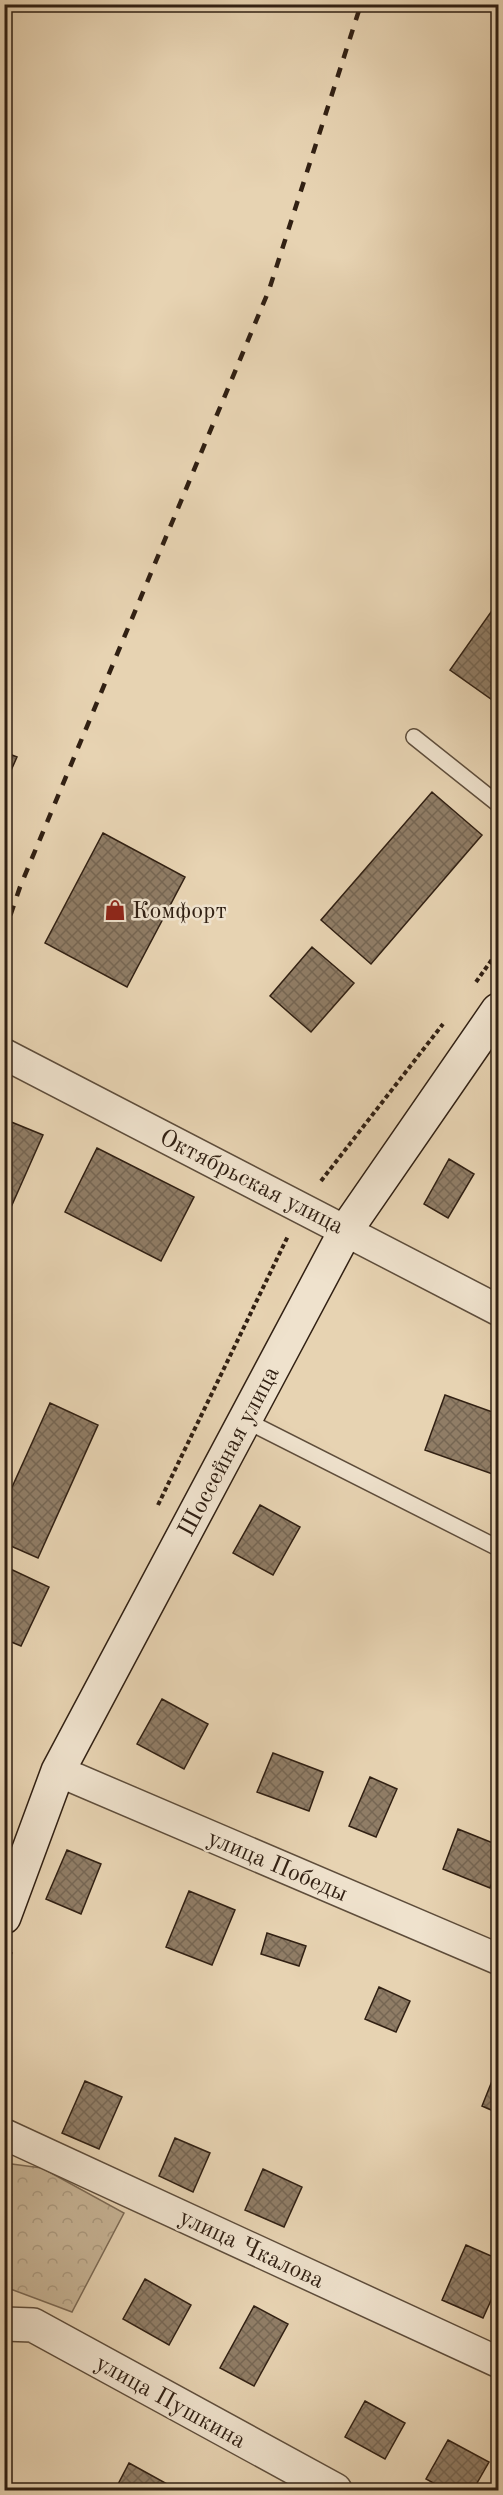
<svg xmlns="http://www.w3.org/2000/svg" width="503" height="2495" viewBox="0 0 503 2495" font-family="'Old Standard TT',serif">
  <style>
    .forest { fill: url(#forest-crowns); stroke: #7c6a55; stroke-width: 1.5 }
    .building { fill: url(#building-cross-hatch); stroke: #312013; stroke-width: 1.5 }
    .lines { fill: none; stroke-linecap: round; stroke-linejoin: round }
    .service-casing { stroke: #5e4d3b; stroke-width: 18 }
    .minor-casing { stroke: #5e4d3b; stroke-width: 33 }
    .tertiary-casing { stroke: #5e4d3b; stroke-width: 36 }
    .secondary-casing { stroke: #312013; stroke-width: 36 }
    .path { stroke: #312013; stroke-width: 4; stroke-dasharray: 4.5 3; stroke-linecap: butt }
    .service { stroke: #efe2cd; stroke-width: 15 }
    .minor { stroke: #efe2cd; stroke-width: 30 }
    .tertiary { stroke: #efe2cd; stroke-width: 33 }
    .secondary { stroke: #efe2cd; stroke-width: 33 }
    .rail { stroke: #312013; stroke-width: 4.5; stroke-dasharray: 10 10; stroke-linecap: butt }
    .labels { text-anchor: middle; stroke-width: 5; stroke-linejoin: round; paint-order: stroke }
    .poi-label { font-size: 24px; fill: #312013; stroke: #efe2cd; text-anchor: start }
    .street-label { font-size: 24px; fill: #312013; stroke: #efe2cd }
  </style>
  <defs>
    <pattern id="forest-crowns" width="20" height="18" patternUnits="userSpaceOnUse" patternTransform="scale(1.5)"><rect width="20" height="18" fill="#c8b597"/><path d="M2 6a3 3 0 1 1 6 0M12 15a3 3 0 1 1 6 0" fill="none" stroke="#ac9b81"/></pattern>
    <pattern id="building-cross-hatch" width="8" height="8" patternUnits="userSpaceOnUse" patternTransform="scale(1.5)"><rect width="8" height="8" fill="#907d66"/><path d="M0 0l8 8M0 8l8-8" fill="none" stroke="#766653"/></pattern>
  </defs>
  <rect width="100%" height="100%" fill="#e7d3b2"/>
  <filter id="stains"><feTurbulence type="fractalNoise" baseFrequency=".00333" numOctaves="4"/><feColorMatrix values="0 0 0 0 .2 0 0 0 0 .09 0 0 0 0 .02 0 0 0 .5 -.17"/></filter>
  <radialGradient id="worn" r=".72"><stop offset=".6" stop-color="#630" stop-opacity="0"/><stop offset="1" stop-color="#630" stop-opacity=".3"/></radialGradient>
  <path class="forest" d="M4,2163L42,2168L124,2213L72,2312L5,2287Z"/>
  <path class="building" d="M498,602V704L450,670Z
    M4,752L17,757L4,786Z
    M432,792L482,835L371,964L321,920Z
    M103,833L185,877L127,987L45,943Z
    M312,947L354,983L311,1032L270,996Z
    M4,1119L43,1135L4,1223Z
    M97,1148L194,1197L161,1261L65,1212Z
    M449,1159L474,1174L448,1218L424,1204Z
    M445,1395L498,1414V1476L425,1450Z
    M50,1403L98,1425L38,1558L4,1543V1505Z
    M260,1505L300,1527L273,1575L233,1553Z
    M4,1566L49,1587L21,1646L4,1639Z
    M162,1699L208,1724L184,1769L137,1744Z
    M273,1753L323,1772L309,1811L257,1792Z
    M370,1777L397,1789L376,1837L349,1826Z
    M458,1829L498,1845V1867L490,1888L443,1869Z
    M67,1850L101,1864L81,1914L46,1899Z
    M189,1891L235,1910L212,1965L166,1947Z
    M267,1933L306,1946L299,1966L261,1954Z
    M379,1987L410,2001L396,2032L365,2019Z
    M498,2066V2113L482,2106Z
    M85,2081L122,2097L99,2149L62,2133Z
    M175,2138L210,2153L193,2192L159,2176Z
    M263,2169L302,2187L284,2227L245,2210Z
    M466,2245L498,2259V2285L483,2318L442,2300Z
    M145,2279L191,2305L169,2345L123,2319Z
    M254,2306L288,2324L254,2386L220,2368Z
    M365,2401L405,2423L385,2459L345,2437Z
    M448,2440L489,2462L473,2490H446L426,2479Z
    M129,2463L169,2485L166,2490H115Z"/>
  <g class="lines">
    <defs>
      <path id="service" d="M414,737L498,804
        M245,1420L498,1548"/>
      <path id="minor" d="M4,1054L498,1310
        M58,1771L498,1959
        M4,2134L498,2362"/>
      <path id="tertiary" d="M4,2324L33,2325L335,2490"/>
      <path id="secondary" d="M4,1917L58,1771L346,1230L498,1010"/>
    </defs>
    <use href="#service" class="service-casing"/>
    <use href="#minor" class="minor-casing"/>
    <use href="#tertiary" class="tertiary-casing"/>
    <use href="#secondary" class="secondary-casing"/>
    <path class="path" d="M476,982L498,951
      M321,1181L443,1024
      M158,1505L288,1236
      M4,1970L12,1949"/>
    <use href="#service" class="service"/>
    <use href="#minor" class="minor"/>
    <use href="#tertiary" class="tertiary"/>
    <use href="#secondary" class="secondary"/>
    <path class="rail" d="M4,934L20,887L269,290L361,4"/>
  </g>
  <defs>
    <symbol id="shop-bare" viewBox="-9 -9 18 18"><path d="M-5-2.5h2.3a2.7 3.5 0 0 1 5.4 0H5L5.5 6h-11ZM-1.5-2.5h3a1.5 2.3 0 0 0-3 0Z" fill="#8f2418" stroke="#efe2cd" stroke-width="2.5" paint-order="stroke"/></symbol>
  </defs>
  <g fill-rule="evenodd">
    <use href="#shop-bare" x="100" y="895" width="30" height="30"/>
  </g>
  <g class="labels">
    <g class="poi-label">
      <text x="132" y="918">Комфорт</text>
    </g>
    <g class="street-label">
      <text transform="translate(252 1181) rotate(27)" y="8">Октябрьская улица</text>
      <text transform="translate(228 1451) rotate(-62)" y="8">Шоссейная улица</text>
      <text transform="translate(278 1865) rotate(23)" y="8">улица Победы</text>
      <text transform="translate(252 2248) rotate(25)" y="8">улица Чкалова</text>
      <text transform="translate(171 2401) rotate(29)" y="8">улица Пушкина</text>
    </g>
  </g>
  <rect width="503" height="2495" fill="none" stroke="#e7d3b2" stroke-width="24"/>
  <rect x="6" y="6" width="491" height="2483" fill="none" stroke="#312013" stroke-width="3"/>
  <rect x="12" y="12" width="479" height="2471" fill="none" stroke="#312013" stroke-width="1.5"/>
  <rect width="100%" height="100%" filter="url(#stains)"/>
  <rect width="100%" height="100%" fill="url(#worn)"/>
</svg>
